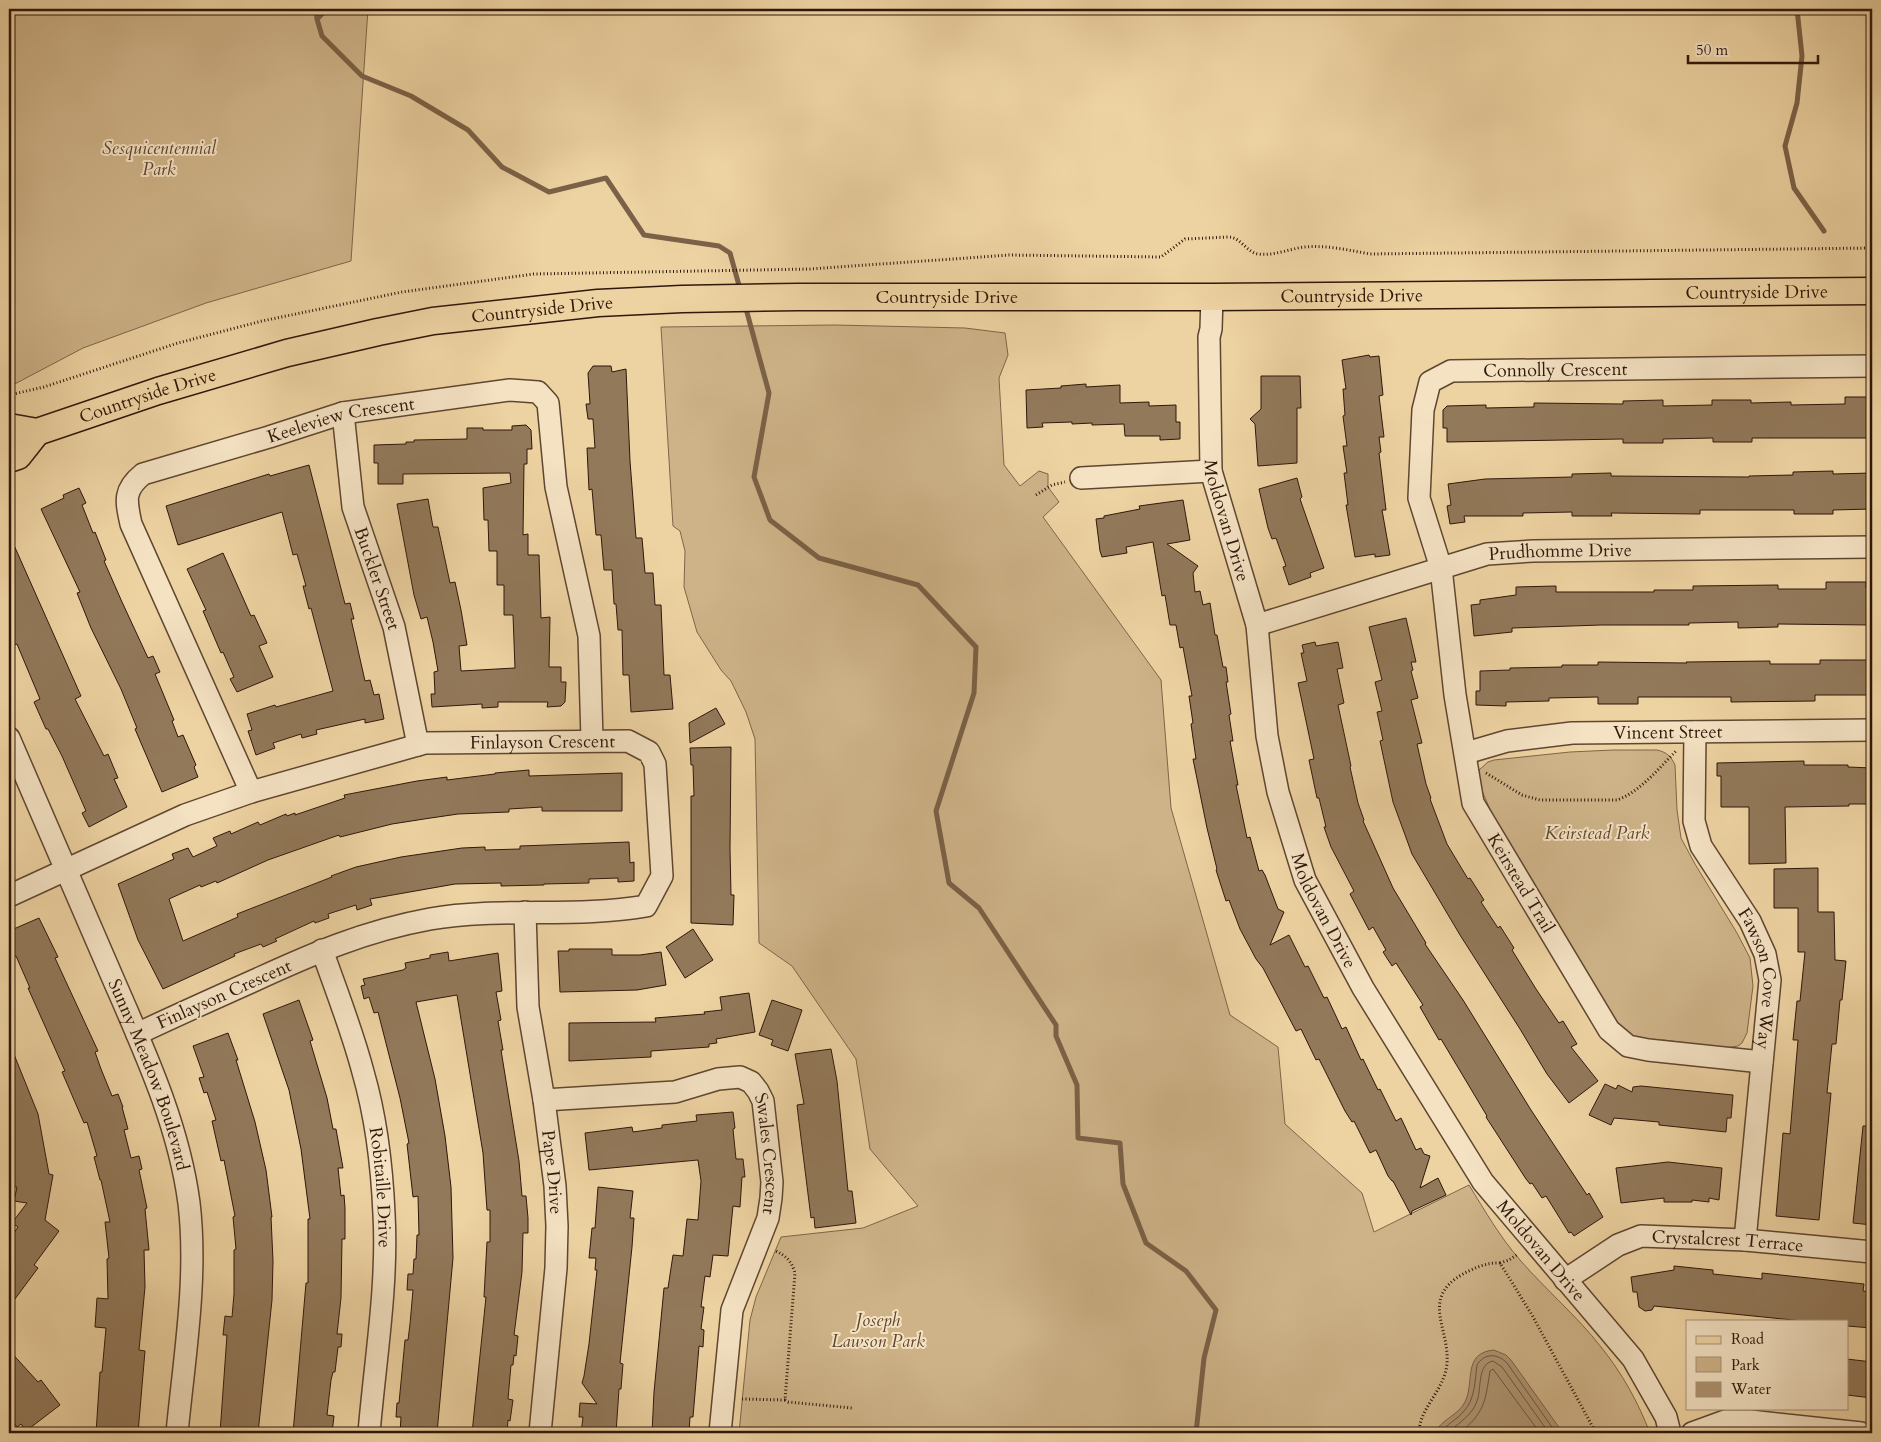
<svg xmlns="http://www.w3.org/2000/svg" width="1881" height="1442" viewBox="0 0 1881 1442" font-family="Cardo,serif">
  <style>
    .green { fill: #ceb388; stroke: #7e654a }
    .water { fill: #ad936f; stroke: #7b6147 }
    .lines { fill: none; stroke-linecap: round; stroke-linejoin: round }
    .shore { stroke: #6e553d; stroke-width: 1 }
    .stream { stroke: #7b6147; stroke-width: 5 }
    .building { fill: #92795a; stroke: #2f170b }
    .minor-casing { stroke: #5f4631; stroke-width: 24 }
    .major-casing { stroke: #2f170b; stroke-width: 29 }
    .path { stroke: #2f170b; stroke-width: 3; stroke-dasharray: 1 2.5; stroke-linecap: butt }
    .minor { stroke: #f4e2c3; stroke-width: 21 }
    .major { stroke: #eed3a2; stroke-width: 26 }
    .labels { text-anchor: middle; stroke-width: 4; stroke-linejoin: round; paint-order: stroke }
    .park-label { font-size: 18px; font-style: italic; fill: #5f4630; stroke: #f4e2c3 }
    .street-label { font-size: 18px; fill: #2f170b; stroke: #f4e2c3 }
  </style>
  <rect width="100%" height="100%" fill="#eed3a2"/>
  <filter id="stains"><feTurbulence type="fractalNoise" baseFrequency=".004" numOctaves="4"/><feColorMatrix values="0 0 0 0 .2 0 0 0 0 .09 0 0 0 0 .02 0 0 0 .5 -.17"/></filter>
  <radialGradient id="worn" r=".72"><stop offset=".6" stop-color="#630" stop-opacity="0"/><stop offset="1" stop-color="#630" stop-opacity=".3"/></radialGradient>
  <path class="green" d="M9,9H368L351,261L206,303L83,348L9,387Z
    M835,325L965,328L1005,333L1008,355L999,378L1004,465L1020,486L1039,471L1048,474V487L1059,502L1043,517L1161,680L1171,808L1230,1015L1278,1047L1285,1124L1362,1193L1374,1232L1469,1185C1485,1211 1500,1237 1520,1260C1546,1290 1577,1316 1601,1347C1622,1373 1638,1402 1650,1433H739L750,1320L756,1297L781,1237L863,1228L918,1206L870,1149L856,1059L792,966L759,943L755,739L746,712L731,681L721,670L697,632L684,587L685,551L680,531L673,526L661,327Z
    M1613,750H1657C1666,752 1671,756 1675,765L1677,810L1681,838L1695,864L1737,933L1750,958L1753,986L1747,1033L1742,1043L1738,1046L1726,1048L1663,1040L1640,1041L1623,1031L1501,834L1478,782L1479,770L1488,762L1494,760L1570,752Z"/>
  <path class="water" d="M1494,1350L1506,1355L1511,1360L1563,1433H1435C1441,1419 1458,1416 1465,1402C1475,1382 1462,1353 1494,1350Z"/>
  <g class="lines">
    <path class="shore" d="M1441,1433C1446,1424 1457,1420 1464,1411C1475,1400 1475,1380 1477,1365C1484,1353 1497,1353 1507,1363L1556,1433
      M1448,1433C1460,1421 1473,1416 1478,1398C1481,1386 1478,1364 1493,1361L1502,1367L1549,1433
      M1459,1433C1485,1413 1485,1402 1490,1371L1493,1369L1540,1433"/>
    <path class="stream" d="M316,9L317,19L322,36L362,76L411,96L468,130L502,167L549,192L606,178L644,235L719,246L730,253L740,289
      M1797,9L1802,56L1797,103L1785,146L1794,188L1824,231
      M317,19L327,9
      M745,305L769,393L754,477L770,520L819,558L918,585L976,647L974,693L936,811L949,883L979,908L1056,1025V1036L1077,1085L1078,1138L1120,1143L1123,1184L1146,1243L1186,1271L1216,1310L1204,1358L1196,1433"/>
  </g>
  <path class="building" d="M1369,355L1370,357L1379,356L1383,395L1379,396L1384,437H1379L1381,452L1379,453L1386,510H1382L1390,555L1375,557V554L1355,557L1346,505H1348L1344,473H1347L1343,446H1347L1343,416L1345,415L1343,389H1346L1342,360Z
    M593,366H611L612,372L626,369L630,461L636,538H642L645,573H653L655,605H661L664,675H670L673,709L631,712L629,675H623L622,630H618L616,604H614L612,570H604L601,535H596L592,489L589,490L587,448H595L593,419H588L586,404H590L588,373Z
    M1261,376H1300L1301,408H1297V463L1258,466L1255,424L1250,419L1261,409Z
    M1086,384V387L1120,385V403L1149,402V406L1176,405V422H1180V439L1160,440V436H1125L1124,424L1092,425V423L1072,424V422L1042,423L1043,427L1027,428L1026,390L1061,388V386Z
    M1845,397H1872V438H1752V442H1713V438L1663,439V443H1623V439L1447,442V428H1443V410L1447,406L1486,405V408L1534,407V403L1623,404V401L1663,400V406L1712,405V400H1751V403L1791,402V405L1845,404Z
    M526,425L531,430L532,449H527V464H524L523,535L528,534V555H539L541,618L550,617L549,667H561V682H566L565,702L561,706L547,707L548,702H498V707L482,708V704L432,707L431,694H435L434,672L438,671L433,642L427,617L421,619L414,595L397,504L428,499L433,527H438L450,583L455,582L461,610L467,645L459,646L461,671L515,668L513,615H504V585H497V551H489L488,520H484L483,488L511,483L510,473L403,474V484H378V463H374V445L406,444V442H414V440L467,439V428H483V430H512V426Z
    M309,465L345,604L350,603L354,619H351L365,681L370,680L374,695L379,694L384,719L365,723V719L316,730L317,734L302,738L301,734L273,743L275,748L256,755L248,731L252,730L247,714L275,705L276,707L333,691L311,608L309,609L303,586H306L297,554L293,555L282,512L178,545L166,506L269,474L270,476Z
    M1833,471V474L1872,473V509L1833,510V514H1794V510H1700V514L1611,513L1612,516H1572V512L1523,513V516H1464L1465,522L1450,524L1447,506L1451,505L1448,484L1485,479L1572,477V474L1611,473V476L1749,477V476L1793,475V472Z
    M1297,478L1302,497L1300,499L1324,568L1310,573L1311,577L1289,585L1283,567L1286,566L1276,538L1272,539L1268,528L1259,489Z
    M79,488L86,503L82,505L93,533L95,532L106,560L104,561L122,602L148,658L153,656L160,672L155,674L174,720L172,721L178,737L183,735L196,765L194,767L198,777L162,792L135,729L137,728L121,689L91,628L77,593L80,592L41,509L64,498L63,495Z
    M1183,500L1190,540L1167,544L1198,566L1193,573L1195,592L1200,591L1203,605L1210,603L1215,635H1217L1223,667H1226L1228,682H1226L1231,714L1229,715L1233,741H1230L1238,785H1236L1247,838L1250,837L1259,871L1262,870L1265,875L1278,909L1284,912L1270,945L1289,935L1305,967L1308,966L1324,998L1327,997L1342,1029L1346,1027L1361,1060L1363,1059L1378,1090L1380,1089L1396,1121L1401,1118L1416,1150L1421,1148L1424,1154L1430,1156L1420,1188L1438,1178L1446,1195L1412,1211L1411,1215L1393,1181H1392L1388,1176L1376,1150L1370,1153L1354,1121L1352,1122L1345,1111L1319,1059L1316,1060L1301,1029L1296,1031L1263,968L1256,959L1240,929L1229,900L1226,901L1216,870L1217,869L1207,828L1193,759H1196L1191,724L1193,723L1189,696H1192L1183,647L1180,648L1176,625H1170L1165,595L1162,596L1153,542L1126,547L1127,553L1102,557L1100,551L1096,519L1104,518V516L1140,509L1139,506Z
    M9,534L81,696L75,699L104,756L108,754L118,778L114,779L127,807L89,827L82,813L86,811L62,756L48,729H46L34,702L40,699L17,644L9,647V634L14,631L9,619Z
    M223,553L251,616L254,615L267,643L259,646L273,677L237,692L230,679L234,677L223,652L221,653L203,611L206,610L187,569Z
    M1826,582H1866V588H1872V625L1778,624V627L1738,628V622L1689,623V625H1601L1512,628V632L1474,636L1471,605L1480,604V600L1516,595V587L1556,586V592H1654V590H1693V586L1778,585V589H1826Z
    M1406,618L1416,662H1411L1413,670L1411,671L1418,698L1411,700L1422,743L1417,744L1426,784L1431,798L1430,799L1447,844L1468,879L1470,878L1484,900L1481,902L1498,928L1500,926L1514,948L1512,950L1536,989L1559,1023L1563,1021L1577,1044L1571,1047L1598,1081L1569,1103L1547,1074L1520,1029L1460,935L1412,854L1393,802L1380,741L1383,740L1377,712L1382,711L1375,682L1382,680L1369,627Z
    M1315,642L1316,646L1338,642L1343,668L1337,669L1344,703L1338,705L1351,766L1350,767L1358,803L1364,820L1363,821L1393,888L1426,943L1425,944L1463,1000L1531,1110L1587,1195L1589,1193L1603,1217L1574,1236L1571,1232L1569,1233L1546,1196L1542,1198L1532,1183L1530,1184L1526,1179L1486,1117L1487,1116L1441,1039L1439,1040L1420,1007L1423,1005L1396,963L1392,966L1383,952L1386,950L1373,927L1369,930L1350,894L1354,891L1331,847L1324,827H1326L1319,798H1317L1309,760L1314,759L1298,683L1307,681L1301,653H1304L1302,645Z
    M1820,660H1872V695H1815V701L1731,702V697H1638V704H1598V697L1549,698V701L1506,702V706L1476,705V691H1480V671L1510,670V668L1562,667V665H1598V662L1687,663L1686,662L1770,661V664H1820Z
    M716,708L725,724L690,743L689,723Z
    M731,747L730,849L731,895H734L733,925L691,923V796H694L693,765H691L690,748Z
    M1804,761V765H1848V767L1872,768V804H1849V806L1785,807L1786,863L1749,864V807H1721V776H1717V763Z
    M529,770V776L622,773V811H542V807L509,809V812L458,814L424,819L392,824L340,837L339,835L268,860L217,883L216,881L201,887L200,885L169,899L183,941L238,917L237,914L332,877L331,876L356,867L401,857L462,848L485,847V850L520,849V846L629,842L630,863L634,862V881L618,882V878L589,879V883L544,884V885L501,886V883L455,884L370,899L372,905L357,910L356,905L328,914L329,918L315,923L314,921L275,939L277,941L263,947L261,944L234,954L235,956L163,989L138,940L118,884L174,859L172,854L188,848L193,857L217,846L213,838L230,831L231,834L258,822L260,825L286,814L287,816L295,813V815L345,798L344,795L417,781L447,777V780L495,774V773Z
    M1818,868V912H1834L1835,960L1846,961L1842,1000H1840L1836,1044H1832L1827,1093H1831L1819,1220L1776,1216L1783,1133L1790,1134L1798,1040H1793L1797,1001H1800L1805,952H1798V908H1774V869Z
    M39,918L58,957L55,958L98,1051L95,1052L101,1069L112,1096L118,1094L123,1107H122L128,1129L124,1130L131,1158L139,1156L142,1169L139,1170L147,1208L145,1209L149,1250H144L145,1287L139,1350L145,1351L138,1433H96L100,1372H102L106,1328L95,1327L97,1298L108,1299L107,1259L109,1258L105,1222H110L101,1180H100L94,1157L97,1156L87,1122L84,1123L62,1072L65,1071L28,988H30L16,956L14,957L9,945V931Z
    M693,929L713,960L685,978L666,947Z
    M569,949H612V955H640L661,952L666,985L637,990L560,992L558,951H569Z
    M448,952L449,961L498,953L502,991L496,992L501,1020L498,1021L503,1050H501L519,1161L522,1196H526L528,1218V1233H523L522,1272L514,1335L518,1336L516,1356L514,1355L513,1365H511L508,1399L513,1400L510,1421L508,1420L507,1433H472L486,1297H484L487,1242H490V1210H487L483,1153L457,995L416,1002L435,1079L445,1136L451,1187L453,1258L437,1433H400L401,1417H396L397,1403H399L405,1340H408L410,1324L413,1290H407L408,1274H413L414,1259H416L417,1235H419L418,1196L413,1197L407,1144L409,1143L400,1098L378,1012L374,1013L369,997L364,999L361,986L365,985L363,979L403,970L406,968L405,963L430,958V955Z
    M749,993L755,1032L716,1039L717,1043L709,1044V1047L651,1051V1057L569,1061V1023L656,1022L655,1018L705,1014L704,1012L722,1010L720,997Z
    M299,1000L313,1040L310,1041L327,1098L333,1129H336L343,1168H338L341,1196L344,1195L345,1208V1239H342L341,1298L337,1334H342L341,1347H338L335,1372H333L331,1380L327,1415L334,1416L332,1433H293L306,1283H308V1219H310L301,1149L289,1090L263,1014Z
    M772,1000L802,1010L788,1051L771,1045L773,1040L759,1035Z
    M228,1033L238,1060H236L255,1122L266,1170L272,1217H271L273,1261L272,1300L258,1433H220L227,1335H223L225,1316L232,1317L234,1294V1250L236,1249L233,1217L235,1216L224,1160L221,1161L212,1121L216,1120L207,1092L204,1093L199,1078L204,1077L193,1046Z
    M9,1042L38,1114L49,1174L53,1175L45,1220L59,1231L34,1265L38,1268L9,1307V1240L18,1227L12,1223L27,1203L14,1201L17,1187L10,1186L13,1164L9,1148Z
    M831,1049L837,1081L848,1191H852L856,1223L815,1228L814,1217L811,1218L799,1122L797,1105L804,1104L795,1054Z
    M1605,1084L1616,1089L1618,1085L1632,1092L1633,1087L1641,1086L1733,1095L1731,1118H1727L1726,1132L1659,1125V1122L1614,1118L1611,1125L1589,1115Z
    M733,1112L735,1128L733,1129L736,1159H743L745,1177H742L740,1207L733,1206L728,1256L713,1255L710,1277L705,1276L701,1307H704L701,1329L704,1330L703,1347L699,1346L693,1417H690L689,1433H652L654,1392L664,1288H668L673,1255L683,1256L687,1219L698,1220L701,1181L698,1160L589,1170L585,1133L632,1127L633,1132L662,1128V1125L697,1121L696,1115Z
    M1863,1126H1872V1225L1853,1223Z
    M1668,1162L1722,1168L1719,1200L1709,1198V1202L1692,1200V1202H1664V1198L1621,1203L1616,1168Z
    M598,1187L633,1191L630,1218H634L632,1247L620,1363L623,1364L621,1389H619L616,1433H581L583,1417H579L580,1403L597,1404L582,1383L584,1376L589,1344L597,1270H595L596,1258H589L592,1228H595Z
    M1674,1266L1713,1270V1274L1762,1279V1273L1864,1284L1863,1291L1872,1292V1328L1847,1326V1321H1803L1654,1306L1652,1310L1645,1311L1639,1307L1637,1292H1633L1631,1277L1674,1270Z
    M9,1350L38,1382L41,1380L60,1405L26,1431L21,1424L17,1427L9,1417Z
    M1847,1359L1872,1362V1398L1847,1395Z"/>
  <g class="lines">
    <defs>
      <g id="minor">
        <path id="s1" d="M1212,297L1211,329L1209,337L1211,471L1257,625L1267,736L1278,792L1305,880L1363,988L1483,1182L1633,1359L1666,1417L1670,1433"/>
        <path id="s2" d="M343,413L353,507L394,627L418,745"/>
        <path d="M1081,478L1211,471"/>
        <path id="s3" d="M1257,625L1487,554L1533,551L1872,547"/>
        <path id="s4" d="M1695,732L1694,821L1701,846L1750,921L1765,954L1770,980L1745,1240"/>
        <path id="s5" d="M9,738C42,815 75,891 108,967C141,1044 178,1120 189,1203C198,1278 184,1359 177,1433"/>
        <path id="s6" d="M1466,753L1507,741L1572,733L1872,730"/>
        <path id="s7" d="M251,792L131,524C126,501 123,490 143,474L269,437L343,413L510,390L538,392L548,403L556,487L589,636L592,740"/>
        <path id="s8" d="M9,896L185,815L251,792L418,745L425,743L628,741L649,752L655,764L662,876L646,906C575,918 502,907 430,919C364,931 312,954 251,982C213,999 175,1016 137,1034"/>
        <path id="s9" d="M525,912L528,1007L544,1100L555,1186L557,1226L556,1268L540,1433"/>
        <path id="s10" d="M322,950C336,990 352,1030 363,1072C376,1117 382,1167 384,1214C388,1286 375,1361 369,1433"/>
        <path id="s11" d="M1762,1062L1648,1050L1628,1046L1609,1030L1473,803L1455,695L1441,568L1419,498L1423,410L1430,382L1451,371L1872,366"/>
        <path id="s12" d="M544,1100L675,1092L718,1079L740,1077L751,1082L758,1091L763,1101L772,1182L771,1198L768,1218L732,1310L720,1433"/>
        <path id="s13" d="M1565,1280L1618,1245L1641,1236L1745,1240L1872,1252"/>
        <path d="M1692,1433L1725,1421H1750L1861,1433"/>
      </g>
      <g id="major">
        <path id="s14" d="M9,427L37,432L158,391L287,353L378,332L433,321L598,303L682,299L798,297H1212L1872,291"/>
        <path d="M9,459L18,456L37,432"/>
      </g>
    </defs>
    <use href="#minor" class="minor-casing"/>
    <use href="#major" class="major-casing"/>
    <path class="path" d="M9,395L44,387L178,343L262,321L402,292L534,274L810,269L1009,255L1161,257L1185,239L1228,237C1241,237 1246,252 1258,254C1274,256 1289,249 1304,247C1327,245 1348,250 1370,254L1872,248
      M1036,495L1052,485L1065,482
      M1486,773L1522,795L1540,800H1617C1640,792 1659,768 1677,750
      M1500,1263L1509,1260L1518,1254
      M742,1399L785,1400L795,1273C791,1260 786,1256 774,1250
      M785,1400L788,1402L852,1408
      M1419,1433C1419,1410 1441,1393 1446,1370C1454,1332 1417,1300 1463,1274C1474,1268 1488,1262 1500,1263L1532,1315L1596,1433"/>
    <use href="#minor" class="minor"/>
    <use href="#major" class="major"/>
  </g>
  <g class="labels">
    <g class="park-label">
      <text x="159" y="154">Sesquicentennial<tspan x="159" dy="21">Park</tspan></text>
      <text x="1597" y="839">Keirstead Park</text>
      <text x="878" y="1326">Joseph<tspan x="878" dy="21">Lawson Park</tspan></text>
    </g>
    <g class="street-label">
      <text dy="6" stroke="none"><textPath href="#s14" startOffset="1765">Countryside Drive</textPath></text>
      <text dy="6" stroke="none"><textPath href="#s14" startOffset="1360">Countryside Drive</textPath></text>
      <text dy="6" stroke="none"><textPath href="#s14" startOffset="955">Countryside Drive</textPath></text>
      <text dy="6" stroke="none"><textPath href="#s14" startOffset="550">Countryside Drive</textPath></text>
      <text dy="6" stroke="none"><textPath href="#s11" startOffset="980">Connolly Crescent</textPath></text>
      <text dy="6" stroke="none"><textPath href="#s14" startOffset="145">Countryside Drive</textPath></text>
      <text dy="6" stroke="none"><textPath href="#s7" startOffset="555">Keeleview Crescent</textPath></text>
      <text dy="6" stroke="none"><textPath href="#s1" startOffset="226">Moldovan Drive</textPath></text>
      <text dy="6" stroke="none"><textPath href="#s3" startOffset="314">Prudhomme Drive</textPath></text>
      <text dy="6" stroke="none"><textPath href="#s2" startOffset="170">Buckler Street</textPath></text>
      <text dy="6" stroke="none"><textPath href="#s6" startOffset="204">Vincent Street</textPath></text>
      <text dy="6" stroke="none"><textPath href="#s8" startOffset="562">Finlayson Crescent</textPath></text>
      <text transform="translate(1521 883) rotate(59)" y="6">Keirstead Trail</text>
      <text dy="6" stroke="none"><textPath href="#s1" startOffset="631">Moldovan Drive</textPath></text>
      <text dy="6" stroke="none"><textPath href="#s4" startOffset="264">Fawson Cove Way</textPath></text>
      <text transform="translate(224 994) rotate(-24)" y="6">Finlayson Crescent</text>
      <text dy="6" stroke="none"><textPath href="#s5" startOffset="365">Sunny Meadow Boulevard</textPath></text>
      <text dy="6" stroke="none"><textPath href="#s12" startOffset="286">Swales Crescent</textPath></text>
      <text dy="6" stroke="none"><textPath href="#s9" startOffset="262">Pape Drive</textPath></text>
      <text dy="6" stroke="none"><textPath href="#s10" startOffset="246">Robitaille Drive</textPath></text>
      <text dy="6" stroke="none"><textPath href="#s13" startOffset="175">Crystalcrest Terrace</textPath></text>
      <text dy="6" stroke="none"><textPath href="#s1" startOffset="1036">Moldovan Drive</textPath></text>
    </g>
  </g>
  <rect width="1881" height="1442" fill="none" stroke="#eed3a2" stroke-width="30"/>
  <rect x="10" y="10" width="1861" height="1422" fill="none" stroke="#2f170b" stroke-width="2.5"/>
  <rect x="15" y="15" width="1851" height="1412" fill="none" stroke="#2f170b"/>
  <rect x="1686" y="1320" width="162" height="90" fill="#f4e2c3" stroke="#a59179"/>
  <rect x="1696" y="1336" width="25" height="8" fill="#eed3a2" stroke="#a59179"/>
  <text x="1731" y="1344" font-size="15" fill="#2f170b">Road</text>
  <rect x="1696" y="1357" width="25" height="15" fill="#ceb388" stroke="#a59179"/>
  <text x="1731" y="1370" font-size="15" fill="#2f170b">Park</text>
  <rect x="1696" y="1382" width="25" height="15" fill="#ad936f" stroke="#a59179"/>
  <text x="1731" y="1394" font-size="15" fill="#2f170b">Water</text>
  <path d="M1688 55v8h130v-8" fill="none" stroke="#2f170b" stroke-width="2.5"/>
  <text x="1696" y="55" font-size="15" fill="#2f170b" stroke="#f4e2c3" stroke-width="4" paint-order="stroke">50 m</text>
  <rect width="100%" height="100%" filter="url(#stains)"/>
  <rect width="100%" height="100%" fill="url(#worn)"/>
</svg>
